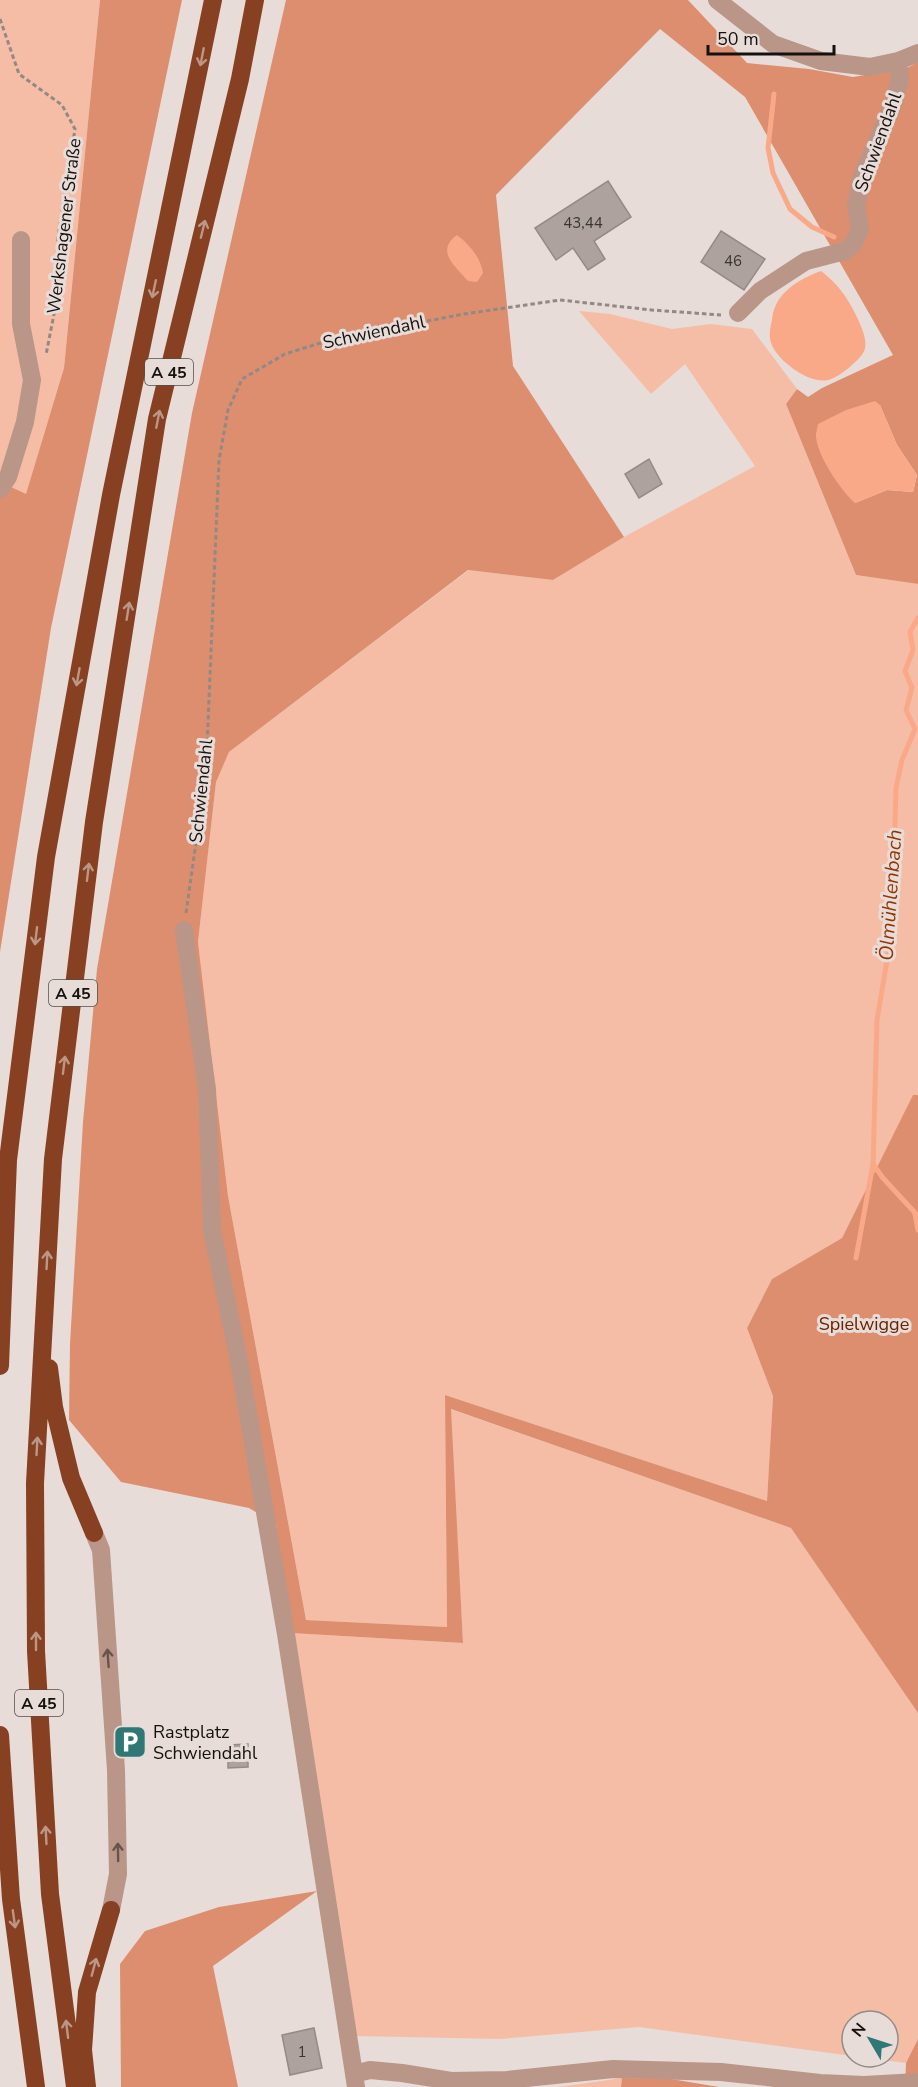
<svg xmlns="http://www.w3.org/2000/svg" width="918" height="2087" viewBox="0 0 918 2087" font-family="'Nunito Sans',sans-serif">
  <style>
    .green { fill: #f5bda6 }
    .forest { fill: #dd8e6e; fill-rule: evenodd }
    .water { fill: #faa988 }
    .lines { fill: none; stroke-linecap: round; stroke-linejoin: round }
    .stream { stroke: #faa988; stroke-width: 5 }
    .building { fill: #ada29e; stroke: #948a86; stroke-width: 1.5 }
    .path { stroke: #928986; stroke-width: 3; stroke-dasharray: 4.5 3; stroke-linecap: butt }
    .minor { stroke: #ba9688; stroke-width: 18 }
    .highway { stroke: #874021; stroke-width: 18 }
    .oneway { stroke: #bc9686 }
    .oneway2 { stroke: #67544c }
    .labels { text-anchor: middle; stroke-width: 6; stroke-linejoin: round; paint-order: stroke }
    .number-label { font-size: 15px; fill: #3a3533 }
    .shield { fill: #e8dcd8; stroke: #544e4b; stroke-width: 1.5 }
    .shield-label { font-size: 16px; font-weight: bold; fill: #14110f }
    .street-label { font-size: 18px; fill: #14110f; stroke: #e8dcd8 }
    .park-label { font-size: 18px; fill: #682200; stroke: #e8dcd8 }
    .poi-label { font-size: 18px; fill: #14110f; stroke: #e8dcd8; text-anchor: start }
    .water-label { font-size: 20px; font-style: italic; fill: #923500; stroke: #e8dcd8 }
  </style>
  <rect width="100%" height="100%" fill="#e8dcd8"/>
  <path class="green" d="M0,0H100L64,368L26,495L0,482Z
    M579,311L610,314L672,329L711,324L752,329L797,389L786,404L856,575L918,584V1095H913L830,1281L869,1184L842,1238L772,1279L747,1328L773,1396L767,1501L445,1395L447,1627L306,1620L228,1196L198,942L216,781L229,752L469,570L553,580L624,537L755,466L685,364L651,394Z
    M450,1409L791,1528L918,1713V2039L906,2063L861,2057H888V2021H852V2056L639,2027L500,2039L356,2036L291,1633L463,1643Z
    M622,2078L621,2087H559Z"/>
  <path class="forest" d="M100,0H182L51,628L0,952V482L26,494L64,368Z
    M286,0H688L747,63L809,69L853,77L907,68L918,62V584L856,575L786,404L797,389L808,397L822,388L893,355L745,97L660,29L496,195L513,366L624,537L553,580L468,570L229,752L216,782L198,942L228,1196L306,1620L447,1627L445,1395L767,1501L773,1396L747,1328L772,1279L842,1238L913,1095H918V1713L791,1528L451,1409L463,1643L291,1633L276,1524L249,1508L121,1482L69,1420L70,1344L83,1122L97,969L192,413ZM880,405L897,445L917,475L913,492L887,490L855,503Z
    M317,1891L213,1966L238,2087H121L120,1964L145,1931L219,1907Z
    M918,2039V2087H905L906,2063Z
    M622,2078L671,2079L719,2087H621Z"/>
  <path class="water" d="M457,235C469,244 481,258 483,273L477,282L468,281C455,266 435,251 457,235Z
    M821,271C839,285 847,297 857,317C861,326 867,338 865,348C864,355 856,361 851,366C845,371 836,378 828,380C809,385 771,357 770,338C769,332 771,325 772,320C774,293 799,279 821,271Z
    M875,401L880,405L897,445L917,475L913,492L887,490L855,503C841,491 815,453 816,434C816,433 818,425 818,424L846,410Z"/>
  <g class="lines">
    <path class="stream" d="M774,94L768,148L773,173L790,209L812,227L834,237
      M918,618L910,632L913,650L905,671L912,688L906,710L915,729L902,760L896,788L892,931L877,1020L873,1164L883,1178L918,1216
      M915,1214L918,1230
      M856,1258L873,1164"/>
  </g>
  <path class="building" d="M608,181L631,217L594,241L605,259L588,270L573,248L556,260L535,228Z
    M721,231L765,259L744,290L701,262Z
    M649,459L662,484L639,498L625,474Z
    M248,1744V1767L228,1768V1745Z
    M314,2028L322,2068L290,2075L282,2035Z"/>
  <g class="lines">
    <path class="path" d="M0,19L19,74L62,105L75,129L58,237L55,309L46,355
      M186,913L206,772L219,460L228,410L242,379L285,354L333,339L464,314L560,300L652,310L721,315"/>
    <path class="minor" d="M717,0L773,44L821,61L870,67L898,61L918,53
      M738,313L760,291L806,261L845,251L854,243L860,229L856,207L862,176L893,105L900,78L898,61
      M0,489L8,477L25,422L32,380L21,324V240
      M184,930L207,1089L212,1230L238,1356L286,1634L354,2074
      M94,1533L101,1550L116,1770L118,1874L111,1910
      M356,2087L354,2074L370,2070L402,2073L451,2081L507,2080L613,2069L721,2072L820,2083L864,2085L918,2082"/>
    <path class="highway" d="M0,1366L8,1160L46,857L111,495L213,0
      M49,1368L54,1407L71,1478L94,1533
      M0,1735L11,1899L36,2087
      M75,2087L50,1894L36,1651L35,1483L53,1159L94,822L157,419L240,79L255,0
      M87,2087L83,2050L87,1992L111,1910"/>
  </g>
  <defs><path id="oneway-shaft" d="M-6 0H5M1.5-3L5.5 0L1.5 3" fill="none" stroke-width="1.6" stroke-linecap="round" stroke-linejoin="round" transform="scale(1.5)"/></defs>
  <g class="oneway">
    <use href="#oneway-shaft" transform="translate(202 57) rotate(101)"/>
    <use href="#oneway-shaft" transform="translate(203 229) rotate(-76)"/>
    <use href="#oneway-shaft" transform="translate(154 289) rotate(102)"/>
    <use href="#oneway-shaft" transform="translate(158 419) rotate(-79)"/>
    <use href="#oneway-shaft" transform="translate(128 611) rotate(-81)"/>
    <use href="#oneway-shaft" transform="translate(78 677) rotate(100)"/>
    <use href="#oneway-shaft" transform="translate(88 872) rotate(-83)"/>
    <use href="#oneway-shaft" transform="translate(36 936) rotate(97)"/>
    <use href="#oneway-shaft" transform="translate(64 1065) rotate(-83)"/>
    <use href="#oneway-shaft" transform="translate(47 1260) rotate(-87)"/>
    <use href="#oneway-shaft" transform="translate(37 1446) rotate(-87)"/>
    <use href="#oneway-shaft" transform="translate(36 1641) rotate(-90)"/>
    <use href="#oneway-shaft" transform="translate(46 1835) rotate(-93)"/>
    <use href="#oneway-shaft" transform="translate(14 1919) rotate(82)"/>
    <use href="#oneway-shaft" transform="translate(94 1967) rotate(-75)"/>
    <use href="#oneway-shaft" transform="translate(67 2029) rotate(-97)"/>
  </g>
  <g class="oneway2">
    <use href="#oneway-shaft" transform="translate(108 1658) rotate(-94)"/>
    <use href="#oneway-shaft" transform="translate(118 1852) rotate(-91)"/>
  </g>
  <defs>
    <symbol id="parking-square" viewBox="-11 -11 22 22"><rect x="-9" y="-9" width="18" height="18" rx="4" fill="#2f7876" stroke="#e8dcd8"/><path d="M-3.5-5.5H1a3.5 3.5 0 0 1 0 7H-1V5.5H-3.5ZM-1-3.4V-.6H.8a1.4 1.4 0 0 0 0-2.8Z" fill="#fff"/></symbol>
  </defs>
  <g fill-rule="evenodd">
    <use href="#parking-square" x="111" y="1723" width="38" height="38"/>
  </g>
  <g class="labels">
    <g class="number-label">
      <text x="583" y="228">43,44</text>
      <text x="733" y="266">46</text>
      <text x="302" y="2057">1</text>
    </g>
    <g class="shield">
      <rect x="145" y="359" width="48" height="26" rx="4.5"/>
      <rect x="49" y="980" width="48" height="26" rx="4.5"/>
      <rect x="15" y="1690" width="48" height="26" rx="4.5"/>
    </g>
    <g class="shield-label">
      <text x="169" y="378">A 45</text>
      <text x="73" y="999">A 45</text>
      <text x="39" y="1709">A 45</text>
    </g>
    <g class="street-label">
      <text transform="translate(878 142) rotate(-70)" y="6">Schwiendahl</text>
      <text transform="translate(64 226) rotate(-83)" y="6">Werkshagener Straße</text>
      <text transform="translate(374 332) rotate(-12)" y="6">Schwiendahl</text>
      <text transform="translate(201 791) rotate(-84)" y="6">Schwiendahl</text>
    </g>
    <g class="park-label">
      <text x="864" y="1330">Spielwigge</text>
    </g>
    <g class="poi-label">
      <text x="153" y="1738">Rastplatz<tspan x="153" dy="21">Schwiendahl</tspan></text>
    </g>
    <g class="water-label">
      <text transform="translate(890 895) rotate(-86)" y="7">Ölmühlenbach</text>
    </g>
  </g>
  <g transform="translate(870 2039) rotate(309)"><circle r="28" fill="#e8dcd8" stroke="#938b88" stroke-width="1.5"/>
  <path d="M0-4.5L10 22L0 15L-10 22Z" fill="#2f7876"/>
  <text y="-9" font-size="16" font-weight="bold" text-anchor="middle" fill="#14110f">N</text>
  </g>
  <path d="M708 45v9h126v-9" fill="none" stroke="#14110f" stroke-width="3"/>
  <text x="717" y="45" font-size="18" fill="#14110f" stroke="#e8dcd8" stroke-width="4.5" paint-order="stroke">50 m</text>
</svg>
